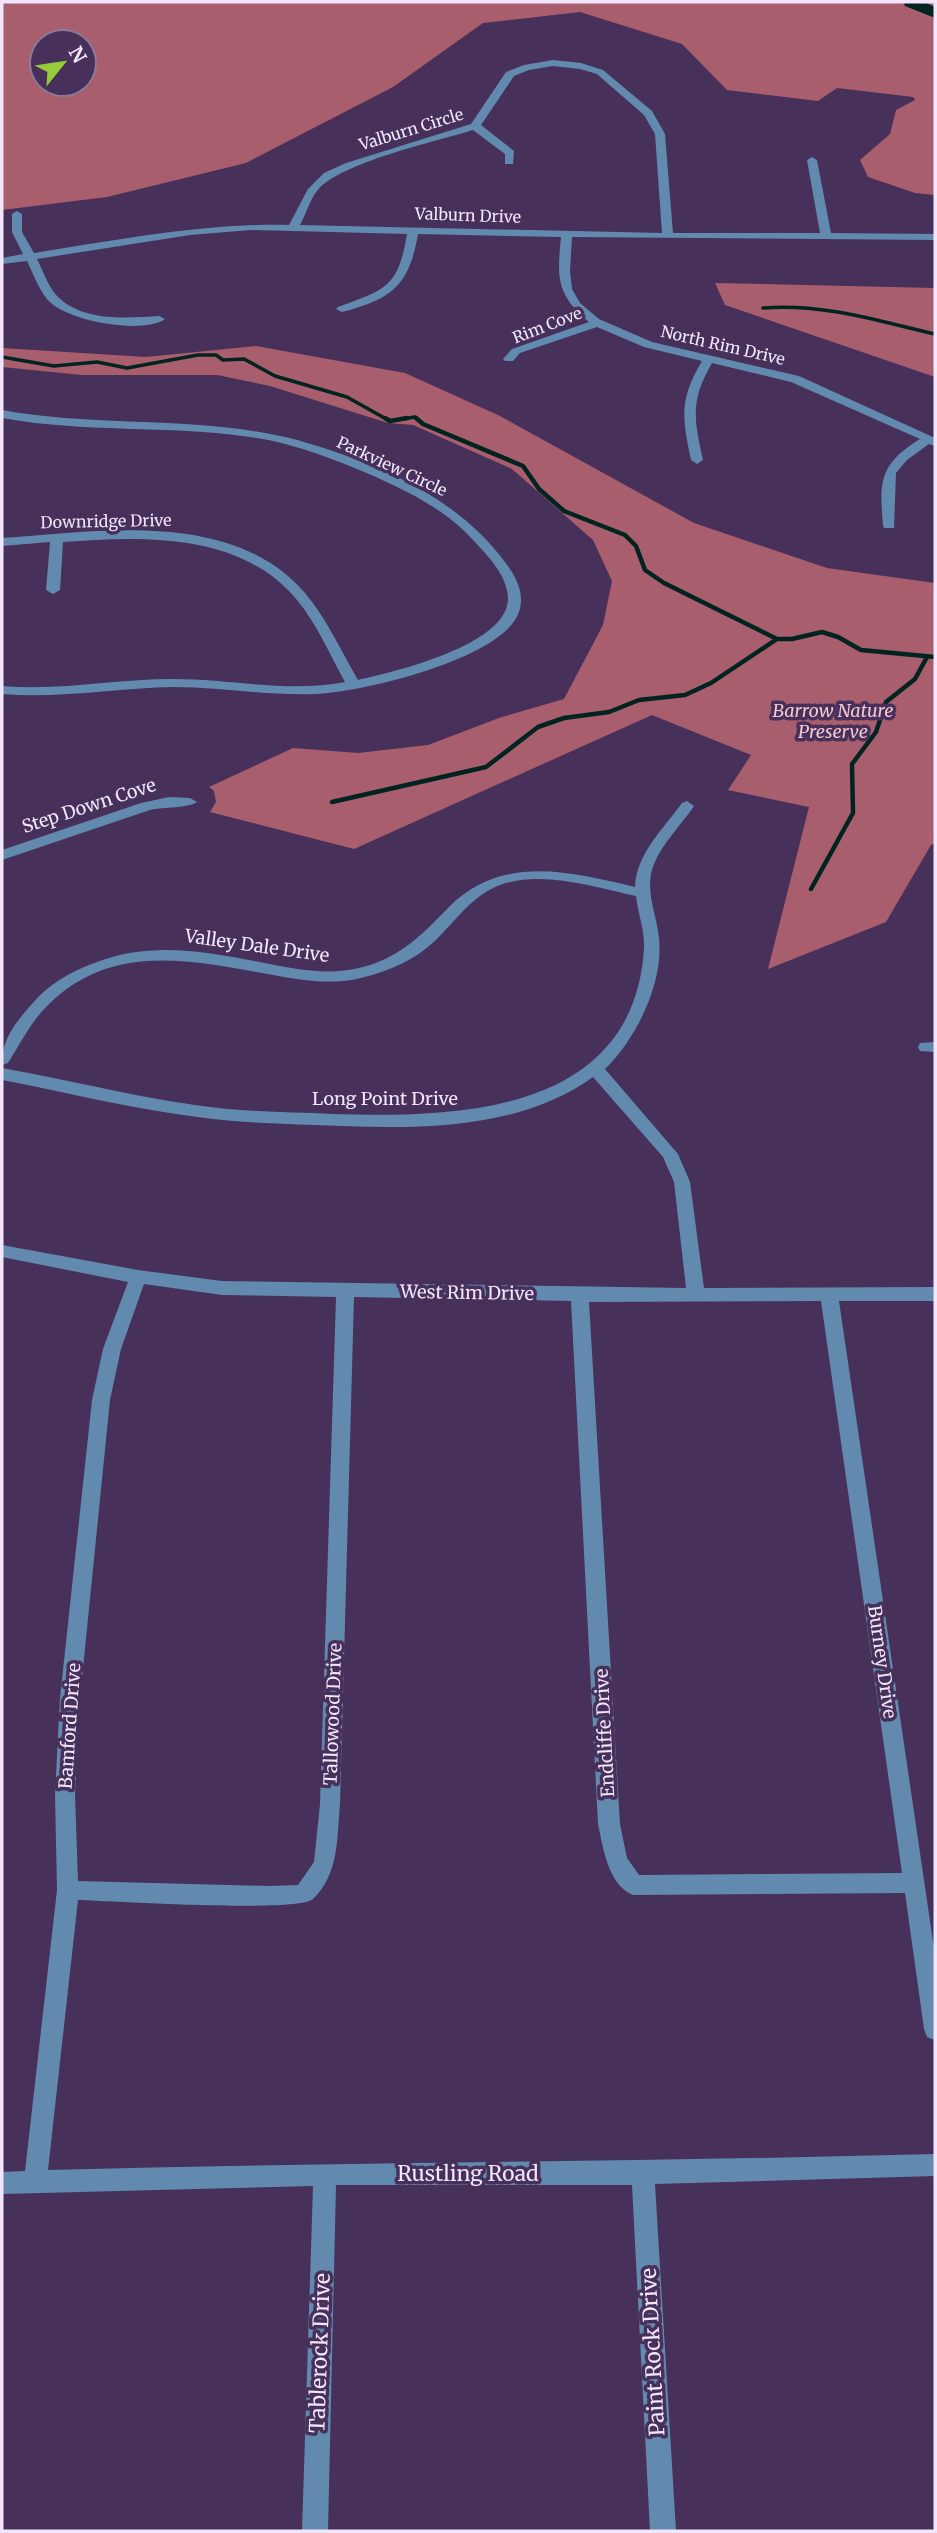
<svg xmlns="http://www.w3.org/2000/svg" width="937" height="2533" viewBox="0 0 937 2533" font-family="Merriweather,serif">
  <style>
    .forest { fill: #a95e6d; fill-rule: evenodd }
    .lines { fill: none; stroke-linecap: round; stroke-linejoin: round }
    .stream-far1 { stroke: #022421; stroke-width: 3.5 }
    .stream { stroke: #022421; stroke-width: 4.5 }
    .river { fill: #022421; fill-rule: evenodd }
    .minor { fill: #6289ae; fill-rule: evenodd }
    .labels { text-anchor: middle; stroke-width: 7; stroke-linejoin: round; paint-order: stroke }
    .far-street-label { font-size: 16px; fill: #f1e6fb; stroke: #47305a }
    .park-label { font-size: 18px; font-style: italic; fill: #f3c7ce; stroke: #47305a }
    .street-label { font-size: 18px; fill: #f1e6fb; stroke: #47305a }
    .near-street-label { font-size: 21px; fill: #f1e6fb; stroke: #47305a }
  </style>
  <rect width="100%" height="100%" fill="#47305a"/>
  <path class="forest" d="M2,2H935V195L915,193L868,177L860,160L890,134L896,110L915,100L913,97L837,88L818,101L727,90L682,44L580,12L483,23L393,87L246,163L107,197L2,210ZM84,42V84H42V42Z
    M715,283L935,288V377L725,305Z
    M256,346L405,373L500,416L694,523L827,568L935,583V843L931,845L886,922L768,969L809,807L728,790L751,755L652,715L354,849L210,812L216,802L214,791L209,787L293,748L358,753L428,745L499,718L564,699L603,625L612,581L593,540L512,469L413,425L388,423L270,386L217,375H82L2,367V348L146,357Z"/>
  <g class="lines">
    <path class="stream-far1" d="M763,308C823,303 878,321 935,334
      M2,357L54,366L97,362L127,368L198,355H216L223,360L244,359L275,376L347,397L388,420
      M396,420L415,417L418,420"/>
    <path class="stream" d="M385,418L390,421L407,418
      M416,418L423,424L523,466L539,489L564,511L625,535L636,546L645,570L664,583L777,639H792L822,632L838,637L861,650L935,657
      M332,802L486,767L538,727L564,718L609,712L639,700L685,695L711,683L777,639
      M811,889L853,813L852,764L876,732L886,702L915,679L927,657"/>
    <path class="river" d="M903,2H924L935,7V18L905,6Z"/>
    <path class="minor" d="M553,60L581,63L603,70L652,111L665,134L673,233H820L807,160L812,157L817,160L831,233L935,234V240L572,237L570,271L572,289L580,303L599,319L652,342L799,376L935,438V446L929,444L907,460L896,473L894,528H884L883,525C879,480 880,464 920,439L791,382L712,363C690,401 694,419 703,460L697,464L691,460C682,417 679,400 702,361L644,347L597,327L520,353L513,361H505L503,359L512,349L589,322C556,294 557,278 561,237L418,234C409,286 392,299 342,312L336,309L338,307C387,289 398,287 407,234L251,230L190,235L37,259C43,271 49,288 58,297C84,322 127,318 159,316L165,319C143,335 64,321 47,299C38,288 33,273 27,261L2,264V258L23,254L12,232V214L17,211L22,214V232L34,253C118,240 203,223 289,225L308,189L324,173L346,163L471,124L506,72L524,65ZM553,66L580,69L597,74L644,115L655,134L662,233L300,225C306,214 310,200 317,191C338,163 438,141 473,130L505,154V164H513L514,151L481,125L514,76L529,70Z
      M2,410C105,429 213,413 314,445C386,467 459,500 505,562C518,579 528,600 515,620C489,661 363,692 316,694C268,696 221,687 173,687C115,688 59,699 2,694V686C60,691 116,679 174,679C231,679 289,693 345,682C330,655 317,624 297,600C241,532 143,536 63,542L60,590L53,594L46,590L50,542L2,546V538C100,531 233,509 305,593C327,619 341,651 358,680C394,672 509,645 508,598C507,575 488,556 473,540C447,511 411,493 376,477C336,460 294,443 250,437C167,425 84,433 2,418Z
      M169,797L190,798L197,802C190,808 162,807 150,810L2,860V850L141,803Z
      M687,801L694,806C680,827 657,848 651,874C647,896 657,917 659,938C664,983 636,1039 605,1069L678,1154L690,1182L704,1288L935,1287V1301H839L935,1955V2040L927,2037L924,2029L905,1893L633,1895C608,1885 603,1847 598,1824L571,1301L354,1297L340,1804C337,1838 339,1874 313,1899C299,1913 109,1901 78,1900L48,2170C344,2162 639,2162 935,2154V2176L655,2184L676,2531H650L632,2185H336L328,2531H302L313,2186L2,2194V2172L25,2171L57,1890L55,1795L60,1698L92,1400L103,1349L128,1282L2,1257V1245L138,1270L222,1281L686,1288L674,1182L663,1157L593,1077C522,1128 427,1129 343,1126C297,1124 251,1124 205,1118C137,1110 70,1093 2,1080V1068C66,1079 130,1096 195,1105C240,1112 287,1112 333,1114C458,1118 633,1114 644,949C645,931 638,914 636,896C593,887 543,870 500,885C473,895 456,920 436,940C415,960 389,971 361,978C328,986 294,979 262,973C184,959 109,944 47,1006C31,1022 20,1044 8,1063L2,1065C1,1041 15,1023 31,1005C48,984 72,971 97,962C155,940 211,953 270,964C299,970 330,975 359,968C399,959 423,934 450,906C502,854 571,872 635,887C636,854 664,828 682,803ZM144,1284L222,1295L336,1297L320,1804L314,1862L298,1885L270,1886L78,1881L75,1795L80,1698L110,1400L121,1349ZM821,1301L902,1873L639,1875L627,1858L620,1824L589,1302Z
      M935,1042V1052L920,1051L918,1047L920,1043Z"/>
  </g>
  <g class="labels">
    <g class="far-street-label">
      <text transform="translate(411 129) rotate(-17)" y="6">Valburn Circle</text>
      <text transform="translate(468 215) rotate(2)" y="6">Valburn Drive</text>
      <text transform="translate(547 325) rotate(-21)" y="6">Rim Cove</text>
      <text transform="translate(723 345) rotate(13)" y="6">North Rim Drive</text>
      <text transform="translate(392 466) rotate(25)" y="6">Parkview Circle</text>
      <text transform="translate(106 521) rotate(-1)" y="6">Downridge Drive</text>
    </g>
    <g class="park-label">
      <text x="833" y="717">Barrow Nature<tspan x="833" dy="21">Preserve</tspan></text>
    </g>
    <g class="street-label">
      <text transform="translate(89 806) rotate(-18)" y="6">Step Down Cove</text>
      <text transform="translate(257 946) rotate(8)" y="6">Valley Dale Drive</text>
      <text x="385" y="1105">Long Point Drive</text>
      <text transform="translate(467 1293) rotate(1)" y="6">West Rim Drive</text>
      <text transform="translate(882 1662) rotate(82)" y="6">Burney Drive</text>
      <text transform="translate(333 1714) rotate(-88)" y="6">Tallowood Drive</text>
      <text transform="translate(70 1726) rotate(-86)" y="6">Bamford Drive</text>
      <text transform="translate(605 1733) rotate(-93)" y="6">Endcliffe Drive</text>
    </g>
    <g class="near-street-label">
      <text x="468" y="2181">Rustling Road</text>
      <text transform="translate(653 2352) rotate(-93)" y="7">Paint Rock Drive</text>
      <text transform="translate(320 2353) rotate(-88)" y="7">Tablerock Drive</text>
    </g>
  </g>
  <rect width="937" height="2533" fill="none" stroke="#f1e6fb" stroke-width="7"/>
  <g transform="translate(63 63) rotate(60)"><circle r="33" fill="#47305a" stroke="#8b799a" stroke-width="2"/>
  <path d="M0-5L12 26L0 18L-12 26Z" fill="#96cc39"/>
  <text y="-10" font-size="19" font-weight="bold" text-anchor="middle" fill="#f1e6fb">N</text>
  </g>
</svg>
